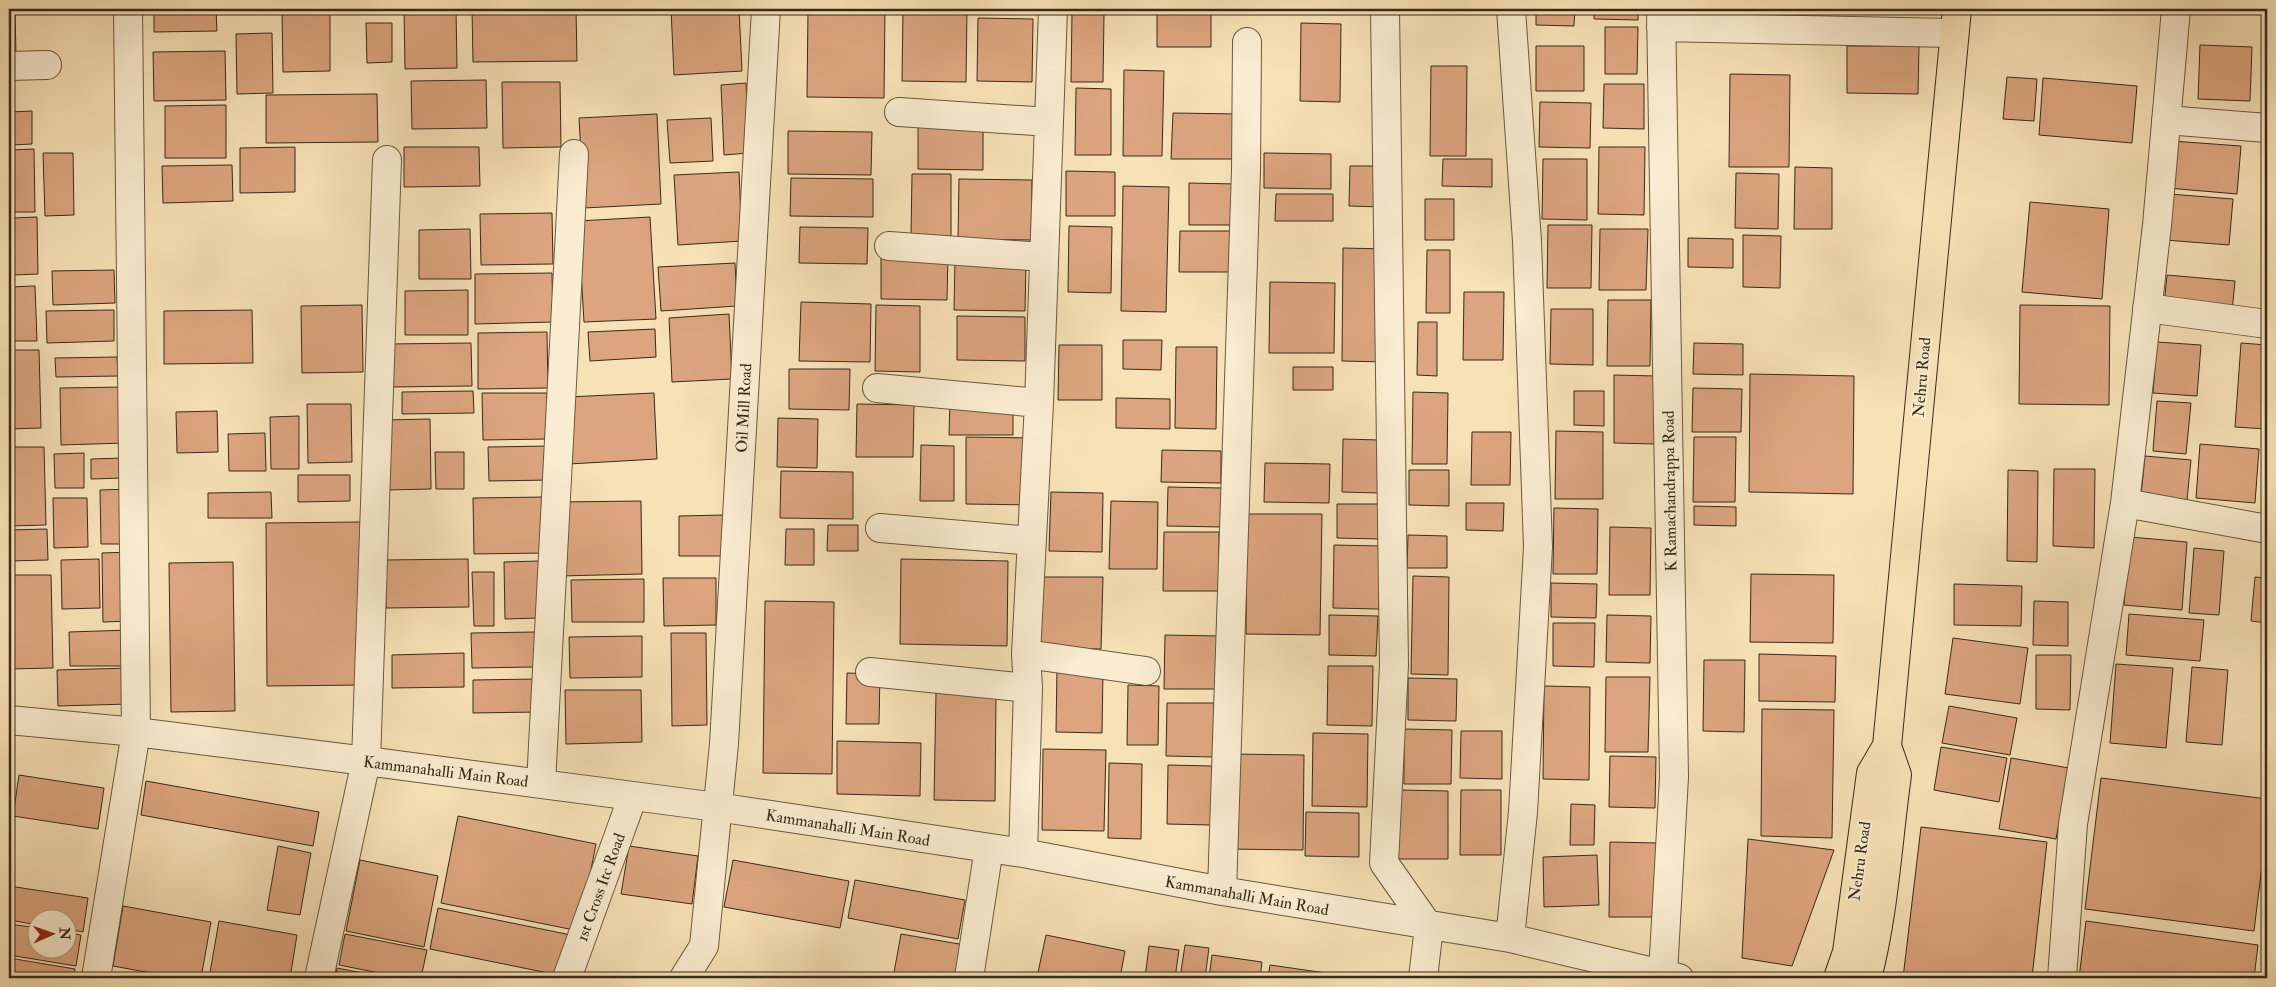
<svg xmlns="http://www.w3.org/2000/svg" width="2276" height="987" viewBox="0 0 2276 987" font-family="'IM FELL Double Pica',serif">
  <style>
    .building { fill: #dca57f; stroke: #382a19 }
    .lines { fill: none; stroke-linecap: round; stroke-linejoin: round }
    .minor-casing { stroke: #685840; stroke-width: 30 }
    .major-casing { stroke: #382a19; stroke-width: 30 }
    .minor { stroke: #faecd0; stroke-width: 28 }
    .major { stroke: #f7e1b6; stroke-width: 28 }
    .labels { text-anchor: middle; stroke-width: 4; stroke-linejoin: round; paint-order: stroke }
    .street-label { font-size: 16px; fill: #382a19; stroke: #faecd0 }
  </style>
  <rect width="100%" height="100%" fill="#f7e1b6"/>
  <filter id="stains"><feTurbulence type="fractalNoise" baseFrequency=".004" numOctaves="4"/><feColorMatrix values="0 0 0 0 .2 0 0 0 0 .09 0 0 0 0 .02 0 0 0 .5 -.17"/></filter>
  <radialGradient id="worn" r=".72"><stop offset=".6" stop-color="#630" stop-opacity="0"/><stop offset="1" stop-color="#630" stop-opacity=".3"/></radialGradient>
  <path class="building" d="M9,9H15L16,57H9Z
    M32,9H92L32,11Z
    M154,9H216L217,31L154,32Z
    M282,9H330V71L283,72Z
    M404,9H456L457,68L405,69Z
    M472,9H576L577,61L473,62Z
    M671,9H739L742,71L674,75Z
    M808,9H885L884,98L807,97Z
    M903,9H967L966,82L902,81Z
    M1157,9H1211V47H1157Z
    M1536,9H1575L1574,26L1536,25Z
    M1594,9H1638V20L1594,19Z
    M1680,9H1730V12L1680,11Z
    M1072,14H1104L1103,82H1071Z
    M978,18L1033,19L1032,82L977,81Z
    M366,23H392V62L367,63Z
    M1301,23L1341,24L1340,102L1300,101Z
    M1605,27H1638L1637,74H1605Z
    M2265,31H2267V99H2263Z
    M272,33L273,93L237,94L236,34Z
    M2200,45L2252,47L2250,101L2198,99Z
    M1536,46H1584V91H1536Z
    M1847,46H1919L1918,94L1847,93Z
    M225,51L226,100L154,101L153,52Z
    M1431,66H1467L1466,156H1430Z
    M1124,70L1164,71L1162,156H1123Z
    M1730,74L1790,75L1789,167H1729Z
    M2007,77L2037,79L2034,121L2003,119Z
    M2043,78L2137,86L2132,143L2039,135Z
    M486,80L487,128L412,129L411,81Z
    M502,82H560L561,147L503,148Z
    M746,83L749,153L724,155L721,85Z
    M1604,84H1644V129L1603,128Z
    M1076,88L1111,89V155H1075Z
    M377,94L378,142L266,143V95Z
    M1540,102L1591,103L1590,148L1539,147Z
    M226,105V158H165V106Z
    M32,111V144L10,145L9,112Z
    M1173,113L1240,114L1239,159H1171Z
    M657,114L661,204L584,208L579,118Z
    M711,118L713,161L670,163L667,120Z
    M918,119L983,120V170L918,169Z
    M788,131L872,132L871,175L788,174Z
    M2172,141L2241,146L2237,194L2168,188Z
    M295,147V192L240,193V148Z
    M404,147H479L480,186L404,187Z
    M1599,147H1645L1644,215L1598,214Z
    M34,149L35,212H13L11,150Z
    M43,153H73L74,215L45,216Z
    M1264,153L1331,154V189L1264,188Z
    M1443,159H1492V187L1442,186Z
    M1543,159H1587V220L1542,219Z
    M232,165L233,201L163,203L162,166Z
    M1350,166H1383V207L1349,206Z
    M1795,167L1832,168V229H1794Z
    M1066,171L1115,172V216H1066Z
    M739,172L742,241L678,245L674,175Z
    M1736,173L1779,174L1778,229L1735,228Z
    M912,174H951V236H911Z
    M791,178L873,179V217L790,216Z
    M959,179L1032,180L1031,240L958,239Z
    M1189,183L1236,184L1235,225H1189Z
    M1123,186L1169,187L1166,312L1121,311Z
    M1276,194H1333V221H1275Z
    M2169,194L2233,199L2229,245L2165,240Z
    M1425,199H1454V240H1425Z
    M2030,202L2109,209L2102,299L2022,292Z
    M552,213L553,264L481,265L480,214Z
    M37,217L38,274L13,275L12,218Z
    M650,217L656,319L584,322L578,221Z
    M1548,225H1592L1591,288H1547Z
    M1069,226L1112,227L1111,293L1068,292Z
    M800,227L868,228L867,264L799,263Z
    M470,229L471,279H419V230Z
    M1600,229H1648L1646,290H1599Z
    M1180,231H1236V272H1179Z
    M1743,235L1781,236L1780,288L1743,287Z
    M1688,238L1733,239V268L1688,267Z
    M1343,248L1387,249L1386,362L1342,361Z
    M1427,250H1450V313H1426Z
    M881,252L948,253L947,300L881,299Z
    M955,261H1026L1025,311L954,310Z
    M735,263L737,306L661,311L658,267Z
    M114,270L115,303L53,305L52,271Z
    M552,273L553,322L475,324V274Z
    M2167,275L2235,281L2232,312L2164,306Z
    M1270,282L1335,283L1334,353H1269Z
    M35,286L37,341H10L9,287Z
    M468,290V335H405V291Z
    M1464,292H1504L1503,360H1463Z
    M1608,300H1651L1650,366H1607Z
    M801,302L871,304L870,362L799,361Z
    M362,305L363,372L302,373L301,306Z
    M876,305L920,306V372L875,371Z
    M2020,305L2110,306L2109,405L2019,404Z
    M1551,309H1593V365L1550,364Z
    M114,310V341L47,343L46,311Z
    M252,310L253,363L164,364V311Z
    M729,314L732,379L672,382L669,318Z
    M957,316L1025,317V361L957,360Z
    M1418,322H1437V376L1417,375Z
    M655,329L656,357L590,361L588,332Z
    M547,332L548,388L478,389V333Z
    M1123,340H1162L1161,370L1123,369Z
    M2157,342L2201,345L2197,396L2153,393Z
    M471,343L472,386L390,387L389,344Z
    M1694,343L1743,344V375L1693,374Z
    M2241,343L2267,345V429L2235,427Z
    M1059,345H1102V400H1058Z
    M1176,347H1217L1216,429L1175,428Z
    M9,350H39L41,428L9,429Z
    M117,357L118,376L56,377L55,358Z
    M1293,367H1333V390H1293Z
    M789,369H850L849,410L789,409Z
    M1750,374L1854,376L1853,494L1749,492Z
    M1614,375L1656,376L1655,444L1614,443Z
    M125,387L126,443L61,445L60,388Z
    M1693,388L1742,389L1741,432H1692Z
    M473,391L474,413L402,414V392Z
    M1574,391H1604V426L1574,425Z
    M1413,392L1448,393L1447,464H1412Z
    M482,393H547V439L483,440Z
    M654,393L657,459L569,464L567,397Z
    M1116,398L1170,399V429L1116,428Z
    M950,401L1013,402V435H949Z
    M2157,401L2191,403L2186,454L2153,451Z
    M307,404H351L352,462L308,463Z
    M857,404L914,405L913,457H856Z
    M217,411L218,452L177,453L176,412Z
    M299,416V469H271L270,417Z
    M778,418L818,419L817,468L777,467Z
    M430,419L431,489L387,490L386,420Z
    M1556,431L1603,432V499H1555Z
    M1472,432H1511L1510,485H1471Z
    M265,433L266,471H229L228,434Z
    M966,437L1034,438L1033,505L966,504Z
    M1694,437H1736L1735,502H1693Z
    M1343,439L1380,440L1379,493L1342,492Z
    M2200,444L2259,449L2255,503L2196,498Z
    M921,445L954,446V501H920Z
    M551,446V480L489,481L488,447Z
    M9,447H44L46,525L9,526Z
    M1162,450L1221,451V483L1161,482Z
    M435,452H464V489H436Z
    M84,453V488H55L54,454Z
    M2145,456L2191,460L2187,500L2141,496Z
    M123,458V478L91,479V459Z
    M1265,463L1330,464L1329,503L1264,502Z
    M2054,469H2095L2094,548L2053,546Z
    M1409,470H1449V506L1409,505Z
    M2008,470L2038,471L2037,562L2007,561Z
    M781,471L853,472V519L780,518Z
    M298,475H350V501L298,502Z
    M1168,487L1222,488V527L1167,526Z
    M131,489L132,544H101L100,490Z
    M271,492L272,518H208V493Z
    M1051,492L1103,493L1102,552L1049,551Z
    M545,497L546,553L474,554L473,498Z
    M53,498H87L88,547L54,548Z
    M641,501L642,574L560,576L559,502Z
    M1111,501L1158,502L1157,569H1109Z
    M1466,503H1504L1503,531L1466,530Z
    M1337,504H1381L1380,539L1337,538Z
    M1694,506L1736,507V526L1694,525Z
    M1554,508L1598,509L1597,574H1553Z
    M1247,514H1322L1320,635L1246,634Z
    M724,515V556H679V516Z
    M361,522L363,685L267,686L266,523Z
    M828,525H858V551H827Z
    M1610,527L1651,528L1650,595H1609Z
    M47,529L48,560L9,561V530Z
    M786,529H814V565H785Z
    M1164,532H1219V591H1163Z
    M1408,535L1447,536V568H1407Z
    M2130,537L2187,542L2182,610L2124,605Z
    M1334,545L1380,546L1379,609L1333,608Z
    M2194,548L2224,551L2219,615L2189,613Z
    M131,552L132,621L103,622L102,553Z
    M99,559L100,608L62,609L61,560Z
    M468,559L469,607L386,608L385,560Z
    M901,559L1008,561L1007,646L900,644Z
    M539,561V618L505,619L504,562Z
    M233,562L235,711L171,712L169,563Z
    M472,572H494V626H474Z
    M1751,574L1834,575L1833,643L1750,642Z
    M9,575H51L53,668L9,669Z
    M1413,576L1449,577L1448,675L1411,674Z
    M1040,577H1103L1101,649L1039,648Z
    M2255,577L2267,578V623L2251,621Z
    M663,578H716V625L664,626Z
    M644,579V622H572L571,580Z
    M1551,583L1597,584L1596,618L1551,617Z
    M1954,584L2022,586L2021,626L1954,625Z
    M765,601L834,602L832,774L763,773Z
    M2034,601L2068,602V646L2033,645Z
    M2129,614L2204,620L2200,661L2126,655Z
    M1329,615L1378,616L1376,656L1329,655Z
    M1607,615L1651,616L1650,663L1606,662Z
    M1553,623H1595L1594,667L1553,666Z
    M130,630L131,666H70L69,632Z
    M535,632V667L472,668L471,633Z
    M671,633H706L707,725L672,726Z
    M1165,635L1220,636V689H1164Z
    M642,636V677L570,678L569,637Z
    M1953,638L2028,648L2020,704L1945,694Z
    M464,653V687L392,688V655Z
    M1759,654L1836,656L1835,702L1759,701Z
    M2036,655H2071L2070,710L2036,709Z
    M1704,660H1745L1744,732L1703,731Z
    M2116,664L2173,668L2166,748L2110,743Z
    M1328,666H1373L1372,726L1327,725Z
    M1057,667L1103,668L1102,733L1056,732Z
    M2192,667L2228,670L2222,745L2186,742Z
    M130,668V704L58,706L57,670Z
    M847,673L880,674L879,724H846Z
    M1606,677H1650L1648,752H1605Z
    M1408,678L1457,679L1456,721L1408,720Z
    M537,679V712L473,713V680Z
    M1128,685L1159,686L1158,745H1127Z
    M1544,686L1590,687L1589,780L1543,779Z
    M565,690H641L642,742L566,744Z
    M936,692L996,693L995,801L934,800Z
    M1167,703H1214L1213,757L1166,756Z
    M1949,706L2017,718L2010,755L1942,743Z
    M1762,709L1834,710L1832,838L1761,836Z
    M1404,729L1452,730L1451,784H1404Z
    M1461,731H1502V779L1460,778Z
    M1313,733L1368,734L1367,807L1312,806Z
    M837,741L921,743L920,796L837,794Z
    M1941,747L2007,758L1999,802L1934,790Z
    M1043,749L1106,750L1104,831L1042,830Z
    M1228,754L1304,755L1303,850L1227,849Z
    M1610,756L1656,757L1655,808L1609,807Z
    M2011,758L2069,768L2056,839L1999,829Z
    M1109,763L1142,764L1141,839L1108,838Z
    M1168,765L1212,766L1211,825L1167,824Z
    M19,775L104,788L98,829L13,816Z
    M2101,778L2267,799V824L2254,931L2085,909Z
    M146,781L319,812L313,846L141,815Z
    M1399,790L1448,791V859H1398Z
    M1461,790H1501V855H1460Z
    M1571,804L1595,805L1594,845H1570Z
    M1306,812L1359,813V857L1305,856Z
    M458,816L596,844L579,931L441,903Z
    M1921,827L2047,842L2032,978H1903Z
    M1748,839L1834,850L1792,966L1742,958Z
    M1610,842L1657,843V917H1609Z
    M278,846L311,853L300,915L267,910Z
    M629,846L698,856L692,904L621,894Z
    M1597,855L1599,905L1544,907L1543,857Z
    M360,860L438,876L424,947L346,931Z
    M733,860L849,881L840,928L724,907Z
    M855,880L965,900L958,939L848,918Z
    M9,886L88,898L83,932L68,929V920H38V925L9,920Z
    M123,906L211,922L201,978H178L113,966Z
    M438,908L571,935L563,976L430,949Z
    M219,921L297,935L290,978H209Z
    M2086,921L2258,945L2254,978H2079Z
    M9,924L38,928V950H68V933L81,935L76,966L9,955Z
    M345,934L427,950L421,978H404L339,965Z
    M901,934L965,945L959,978H893Z
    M1046,935L1125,951L1120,978L1037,977Z
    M1185,945L1209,948L1205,978H1180Z
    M1149,946L1179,950L1175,978H1145Z
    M1212,955L1262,962L1260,978H1209Z
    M9,958L75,969L74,978H9Z
    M1270,965L1333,974L1332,978H1268Z
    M337,968L389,978H335Z"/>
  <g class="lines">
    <defs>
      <path id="minor" d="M1385,9L1394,665L1384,863L1429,927L1423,978
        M1661,9L1674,777L1663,974
        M1661,27L1953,33
        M9,66L47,65
        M899,112L1049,122
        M2166,120L2267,128
        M889,246L1043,257
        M2147,308L2267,324
        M877,388L1039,403
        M2125,503L2267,529
        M880,528L1032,541
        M1026,654L1146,671
        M870,672L1028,688
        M9,720L136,732L366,761L717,807L1023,853L1222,891L1510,938L1679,978
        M541,784L574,154
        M1023,853L1028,688L1026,654L1039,403L1053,9
        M1222,891L1246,170L1247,42
        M1510,938L1523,812L1538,547L1527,241L1511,9
        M96,978L136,732L128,9
        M319,978L366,761L387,160
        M567,978L633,796
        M684,978L704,946L724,744L766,9
        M969,978L989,848
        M2062,978L2073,824L2125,503L2157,225L2176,9"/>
      <path id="major" d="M1838,978L1847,952L1871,773L1887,746
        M1867,978C1883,917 1887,853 1895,790L1897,775L1887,746L1957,9"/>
    </defs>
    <use href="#minor" class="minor-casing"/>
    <use href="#major" class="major-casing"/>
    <use href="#minor" class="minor"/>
    <use href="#major" class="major"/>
  </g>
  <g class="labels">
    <g class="street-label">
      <text transform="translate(1921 377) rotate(-85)" y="6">Nehru Road</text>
      <text transform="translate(743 408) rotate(-87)" y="6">Oil Mill Road</text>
      <text transform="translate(1669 491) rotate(-91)" y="6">K Ramachandrappa Road</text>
      <text transform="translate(446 771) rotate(7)" y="6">Kammanahalli Main Road</text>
      <text transform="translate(848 827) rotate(9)" y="6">Kammanahalli Main Road</text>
      <text transform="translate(1859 861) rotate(-82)" y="6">Nehru Road</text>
      <text transform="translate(600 887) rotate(-70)" y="6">1st Cross Itc Road</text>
      <text transform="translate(1247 895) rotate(10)" y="6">Kammanahalli Main Road</text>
    </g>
  </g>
  <rect width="2276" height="987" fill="none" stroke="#f7e1b6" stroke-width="30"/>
  <rect x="10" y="10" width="2256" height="967" fill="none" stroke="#382a19" stroke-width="2.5"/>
  <rect x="15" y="15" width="2246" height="957" fill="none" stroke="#382a19"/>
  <g transform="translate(52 934) rotate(88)"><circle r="24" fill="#faecd0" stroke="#ac9e87"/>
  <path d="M0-4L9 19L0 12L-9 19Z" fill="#8f2418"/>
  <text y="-8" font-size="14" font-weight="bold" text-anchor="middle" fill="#382a19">N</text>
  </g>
  <rect width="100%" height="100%" filter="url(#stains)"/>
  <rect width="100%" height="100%" fill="url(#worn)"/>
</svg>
